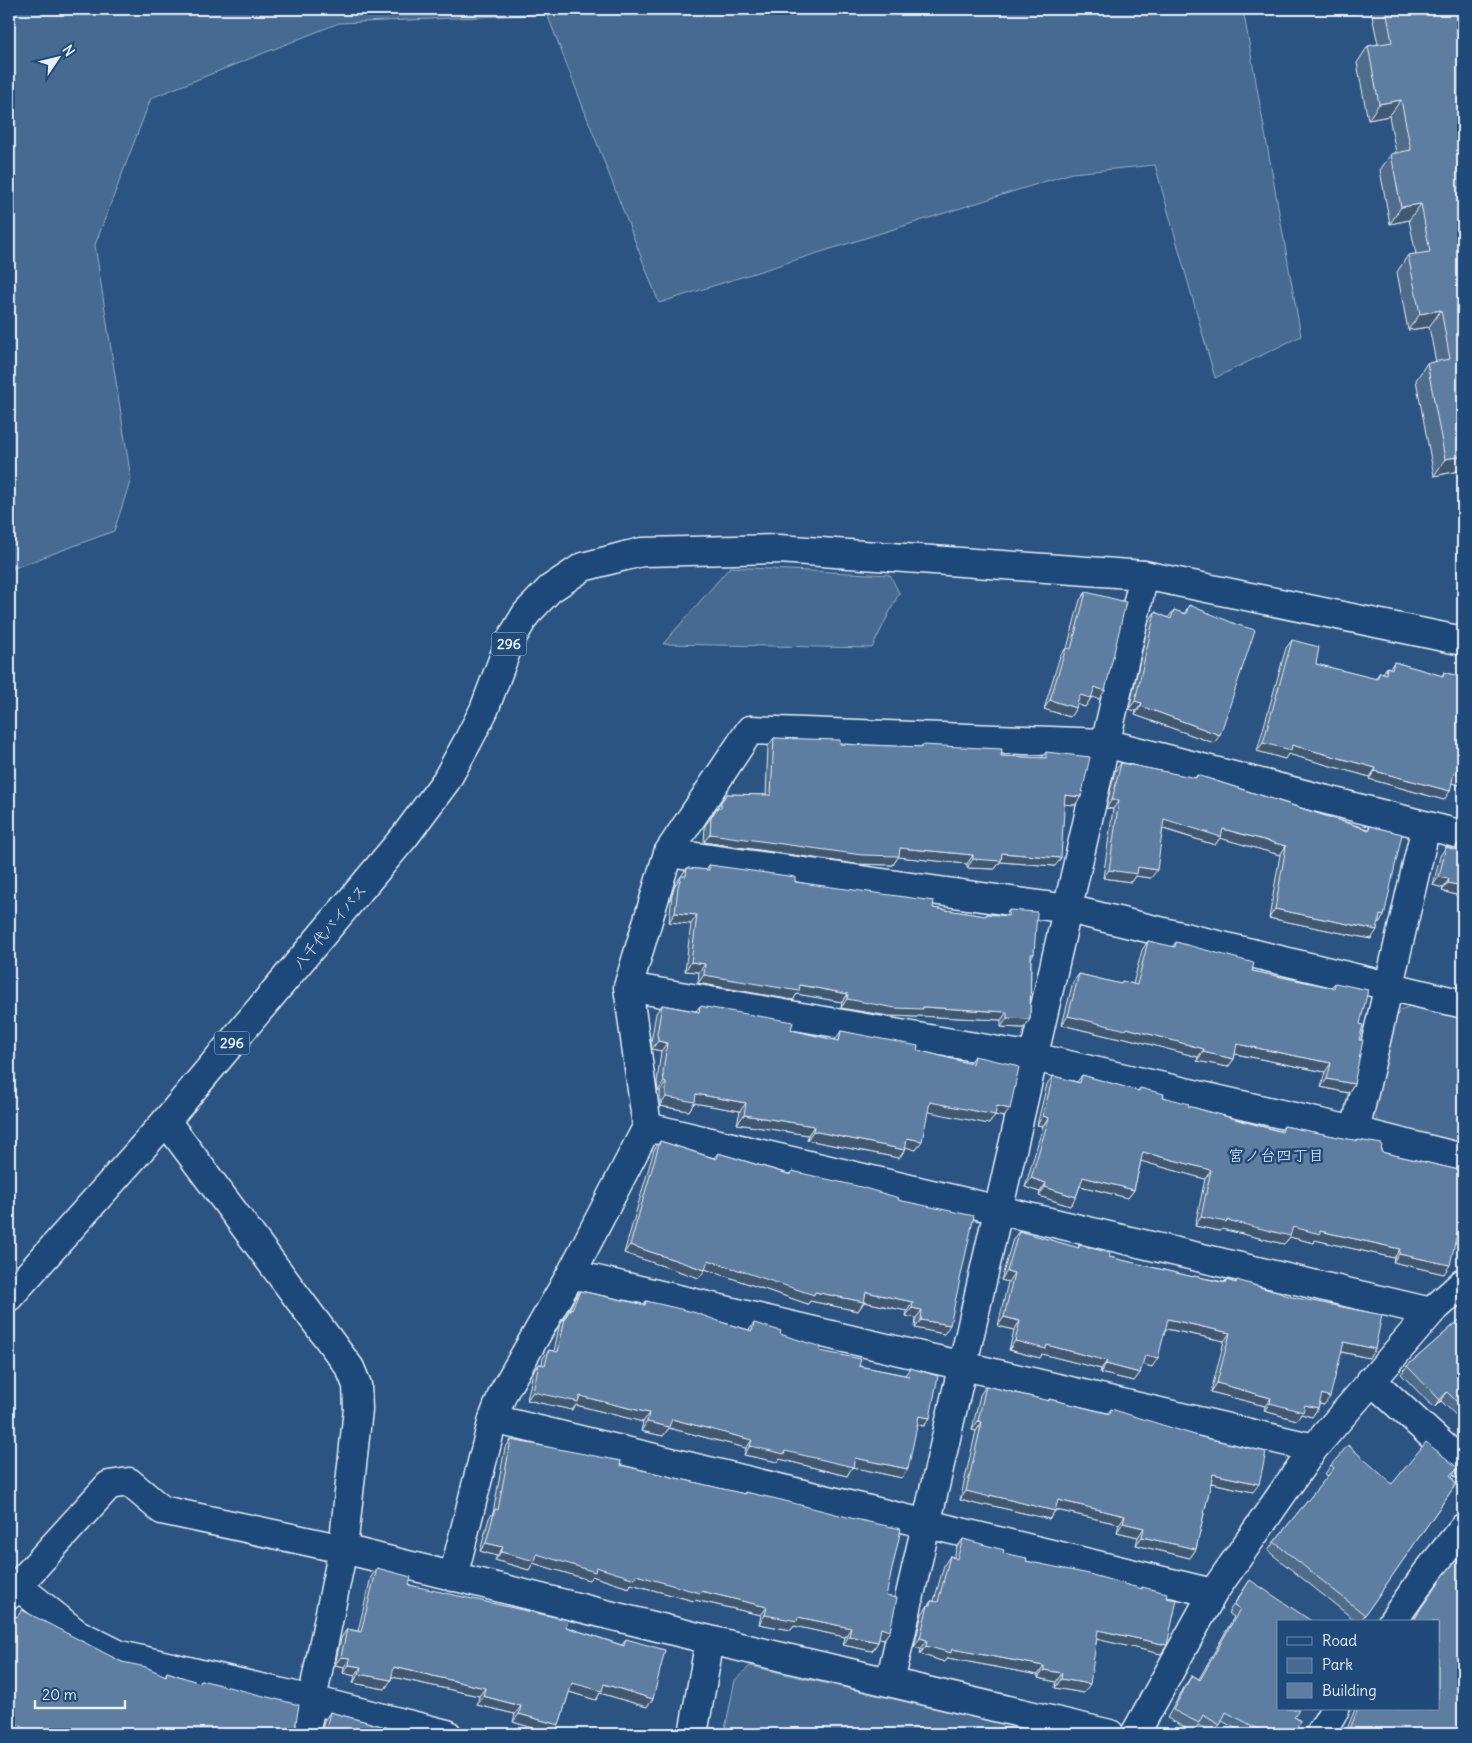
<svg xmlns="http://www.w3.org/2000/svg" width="1472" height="1743" viewBox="0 0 1472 1743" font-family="Delius,'Klee One',sans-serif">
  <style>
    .green { fill: #476b93; stroke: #98aec6 }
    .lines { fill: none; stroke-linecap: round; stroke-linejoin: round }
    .street-casing { stroke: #e8f1f8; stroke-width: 31 }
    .secondary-casing { stroke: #e8f1f8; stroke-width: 31 }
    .highway-casing { stroke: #e8f1f8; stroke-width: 31 }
    .street { stroke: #1f4a7a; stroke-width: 28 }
    .secondary { stroke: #1f4a7a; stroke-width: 28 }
    .highway { stroke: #1f4a7a; stroke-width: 28 }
    .wall { fill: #506c8a; stroke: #e8f1f8 }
    .shaded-wall { fill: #415871; stroke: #e8f1f8 }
    .building { fill: #5d7da1; stroke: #e8f1f8 }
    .labels { text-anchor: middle; stroke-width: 5; stroke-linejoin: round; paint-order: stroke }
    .shield { fill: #1f4a7a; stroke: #acbfd2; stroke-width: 1 }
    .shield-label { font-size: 14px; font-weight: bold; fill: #e8f1f8 }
    .street-label { font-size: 15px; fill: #e8f1f8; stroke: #1f4a7a }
    .neighbourhood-label { font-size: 16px; fill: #e8f1f8; stroke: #1f4a7a }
  </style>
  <rect width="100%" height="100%" fill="#2b5482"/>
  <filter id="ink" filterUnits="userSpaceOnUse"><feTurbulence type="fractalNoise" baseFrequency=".02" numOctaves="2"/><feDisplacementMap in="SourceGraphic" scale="10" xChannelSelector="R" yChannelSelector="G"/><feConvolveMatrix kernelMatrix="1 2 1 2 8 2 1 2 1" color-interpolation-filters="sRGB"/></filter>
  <g filter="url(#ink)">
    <path class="green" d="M9,9H1243L1301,336L1215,378L1155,165L1072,173L659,303L547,14L339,23L151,98L95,245L131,479L114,531L9,570Z
      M730,567L890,575L899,593L872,648L663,644Z
      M1410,1006L1463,1019V1144L1381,1125L1370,1109L1395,1012Z
      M750,1666L1046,1734H724L735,1680Z"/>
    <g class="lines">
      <defs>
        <path id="street" d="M668,853L1068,909L1463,1004
          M628,987L1033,1057L1355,1131L1463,1158
          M166,1121L350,1368L357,1385L358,1409L343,1549L305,1734
          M647,1127L1431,1312
          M1355,1131L1426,826
          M571,1274L1314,1448
          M1371,1380L1463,1464
          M493,1419L1213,1593
          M453,1577L493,1419L503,1393L571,1274L647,1127L628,987L668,853L750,730L1105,743L1463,835
          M18,1586L76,1633L120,1655L312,1700L447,1734
          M9,1595L109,1485L129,1482L162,1510L343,1549L710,1640L1110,1734
          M1392,1622L1426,1574L1463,1528
          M890,1682L1144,575
          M693,1734L710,1640
          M1135,1734L1213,1593L1314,1448L1431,1312L1463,1283
          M1320,1734L1335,1709"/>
        <path id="secondary" d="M625,556L642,552L779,549L1144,575L1463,641"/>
        <path id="highway" d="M9,1297L166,1121L405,836L446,781L468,741L484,710L510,641L526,614L550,589L583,567L625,556"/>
      </defs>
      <use href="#street" class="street-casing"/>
      <use href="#secondary" class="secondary-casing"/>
      <use href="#highway" class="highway-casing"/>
      <use href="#street" class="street"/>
      <use href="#secondary" class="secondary"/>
      <use href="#highway" class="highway"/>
    </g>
    <path class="wall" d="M1350,9H1463V470L1434,476L1416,380L1427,363L1436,362L1429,327L1408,330L1397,272L1408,255L1416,254L1409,220L1390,224L1380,170L1391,154L1396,153L1389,116L1368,120L1357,63L1368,46L1378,44L1371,11L1352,14Z
      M1086,592L1099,699L1092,697L1085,707L1077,704L1076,708L1070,717L1044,709L1060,656L1066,648H1067L1080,600Z
      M1189,605L1214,743L1135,715L1136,711L1129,709L1149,621L1155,612L1168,618L1174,610L1184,614Z
      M1292,640L1316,664L1375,679L1380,672L1383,673L1387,667L1390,668L1394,662L1442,676L1444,672L1463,678V786L1452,783L1444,800L1369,779L1370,777L1288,754L1285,759L1257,751L1286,648Z
      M774,738L840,744L921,747L922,745L1001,756L1042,758L1046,752L1075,805L1064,804L1055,866L1000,862L995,869L967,868V864L898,857L893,865L856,864L704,842L705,826L727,794L766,795L768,746Z
      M1121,763L1195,778L1197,775L1368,829L1370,826L1384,916L1378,924L1371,939L1269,918L1280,855L1220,838L1215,845L1163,829L1151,878L1135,876L1131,882L1103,878L1113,809L1106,808L1115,771Z
      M1458,843L1463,897L1442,891L1443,888L1433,885L1440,856L1446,847L1454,850Z
      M709,865L933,908L985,916L987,914L1005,916L1009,910L1034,954L1031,958L1030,1019L1024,1028L1001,1027V1020L918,1016L917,1017L889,1016L841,1008L842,1002L797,994L793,1000L698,983L699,972L685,971L691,924L669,922L672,895L675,885L681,876L687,868L706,870Z
      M1148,941L1172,947L1176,942L1252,971L1331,987L1335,983L1360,1024L1359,1040L1354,1084L1348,1093L1321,1087L1325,1072L1235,1054L1234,1059L1228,1067L1197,1061L1198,1057L1122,1037L1120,1039L1062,1025L1073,982L1079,974L1120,984L1122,981L1133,984L1142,950Z
      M662,1005L696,1011L700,1006L791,1030L835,1040L841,1031L969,1063L974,1056L1004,1117L995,1115L989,1124L928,1111L916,1150L906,1147L905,1150L899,1158L807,1140L808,1135L737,1124L740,1111L694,1103L689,1111L660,1106V1091H658L657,1082L661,1051L652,1049L651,1042L656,1013Z
      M1082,1075L1138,1091L1140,1088L1188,1106L1280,1131L1284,1126L1357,1141L1358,1140L1381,1152L1463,1171V1248L1462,1250L1455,1242L1444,1274L1393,1262L1394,1258L1315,1240L1314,1243L1290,1237L1284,1244L1222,1229L1220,1231L1195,1226L1205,1179L1141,1161L1134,1190L1128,1198L1080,1186L1076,1197L1070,1206L1039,1196L1040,1192L1025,1187L1043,1126L1037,1125L1047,1084L1053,1076L1077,1082Z
      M660,1141L714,1158L718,1153L789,1174L792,1171L898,1200L944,1334L915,1328L916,1318L906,1316L907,1311L864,1302L858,1311L810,1301L808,1304L705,1269L699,1278L624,1253L654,1150Z
      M1019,1231L1078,1248L1079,1245L1109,1257L1193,1277L1194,1276L1224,1282L1226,1280L1236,1283L1237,1280L1369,1358L1341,1352L1324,1405L1319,1404L1318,1408L1312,1417L1301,1414L1297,1420L1264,1411L1265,1406L1211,1392L1224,1341L1166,1329L1152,1367L1142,1364L1140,1373L1134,1381L1100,1373L1101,1369L1042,1354L1040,1358L1009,1350L1014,1330L998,1326L1008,1282L1001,1280L1013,1239Z
      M580,1291L644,1304L646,1301L749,1330L754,1323L820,1351L859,1366L905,1375L910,1368L930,1418L924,1426L917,1425L902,1478L852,1467L847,1476L780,1459L778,1462L744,1455L746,1448L669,1428L663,1436L641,1431L643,1422L576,1405L572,1410L527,1400L533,1372L539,1364H542L543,1358L549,1350L554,1351L559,1327L569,1310L574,1300Z
      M1463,1317V1422L1441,1401L1434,1408L1401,1374L1407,1366Z
      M986,1386L1048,1401L1049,1399L1108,1413L1111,1409L1253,1492L1211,1483L1196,1549L1190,1558L1136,1545L1138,1537L1117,1532L1119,1524L1056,1510L1049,1519L985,1504L984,1506L960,1500L976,1431L972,1430L980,1395Z
      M511,1440L744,1494L745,1492L886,1596L890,1631L884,1639L879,1638L878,1642L872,1651L843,1645L845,1637L794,1626L791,1630L759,1624L761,1615L695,1600L694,1601L631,1584L629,1588L592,1576L589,1580L533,1563L529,1570L495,1560L497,1556L480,1551L489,1518L493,1513L505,1448Z
      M1331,1465L1392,1484L1452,1477L1456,1484L1360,1622H1357L1268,1551L1274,1542L1328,1476L1325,1474Z
      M963,1539L1026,1561L1141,1589L1142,1587L1166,1598L1167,1645L1161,1654L1097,1639L1084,1693L1055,1688L1056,1682L1038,1678V1675L948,1658L945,1662L920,1654L921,1649L914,1647L922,1614L931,1601H934L944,1565L950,1556L954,1557L957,1547Z
      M377,1568L409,1585L566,1627L622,1645L626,1639L647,1707L600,1693L596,1700L569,1692L559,1725L553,1734L513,1722L515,1714L477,1705L479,1696L392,1677L385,1689L353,1683L355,1676L343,1673L344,1667L335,1665L341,1638L347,1629L358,1631L371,1577Z
      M1444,1575L1460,1645L1463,1734H1345L1355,1709H1438V1622H1412Z
      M1250,1580L1294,1717L1293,1734H1246L1222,1721L1214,1733L1198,1725L1193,1732L1167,1718L1186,1684L1192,1675L1199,1679L1234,1617L1228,1613Z
      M9,1615L17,1617L122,1662L165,1676L167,1672L199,1683L201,1680L296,1722V1730L299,1734H14L9,1732Z
      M330,1712L411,1734H321L324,1721Z"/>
    <path class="shaded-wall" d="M1356,9H1373L1371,11L1352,14Z
      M1401,100L1389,116L1368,120L1379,104Z
      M1421,204L1409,220L1390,224L1401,207Z
      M1441,310L1429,327L1408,330L1420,314Z
      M1463,456V470L1434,476L1445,459Z
      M1095,687L1105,691L1099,699L1089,696Z
      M1080,695L1091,698L1085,707L1074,703Z
      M1050,700L1076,708L1070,717L1044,709Z
      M1135,701L1142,703L1136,711L1129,709Z
      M1141,706L1220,735L1214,743L1135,715Z
      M1263,743L1292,745L1376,768L1370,777L1288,754L1285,759L1257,751Z
      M1375,771L1450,791L1444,800L1369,779Z
      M1454,773L1463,776V786L1448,782Z
      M1065,795L1081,797L1075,805L1059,804Z
      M1112,800H1119L1113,809L1106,808Z
      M1164,819L1223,829L1286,846L1280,855L1220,838L1215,845L1158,827Z
      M710,834L900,848L973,855L967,864L898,857L893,865L856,864L704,842Z
      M1002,853L1061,858L1055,866L1000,862L995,869L967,868L973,859Z
      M1138,867L1157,870L1151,878L1135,876L1131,882L1103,878L1109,870Z
      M1439,877L1449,879L1443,888L1433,885Z
      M1448,883L1463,886V897L1442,891Z
      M1275,909L1377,930L1371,939L1269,918Z
      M675,913L697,915L691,924L669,922Z
      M1380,915L1384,916L1378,924Z
      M691,962L705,964L699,972L685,971Z
      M704,975L800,985L848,994L842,1002L797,994L793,1000L698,983Z
      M847,999L923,1007L1007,1012L1001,1020L918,1016L917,1017L889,1016L841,1008Z
      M1068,1016L1127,1028L1204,1049L1198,1057L1122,1037L1120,1039L1062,1025Z
      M1007,1018L1030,1019L1024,1028L1001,1027Z
      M658,1041L667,1043L661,1051L652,1049Z
      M1237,1044L1331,1063L1325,1072L1231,1053Z
      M1203,1052L1234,1059L1228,1067L1197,1061Z
      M1327,1079L1354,1084L1348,1093L1321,1087Z
      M664,1082L666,1083L660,1091H658Z
      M696,1094L746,1103L740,1111L694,1103L689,1111L660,1106L666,1097Z
      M930,1102L997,1106L1010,1109L1004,1117L995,1115L989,1124L924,1111Z
      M744,1115L814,1126L808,1135L737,1124Z
      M1043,1116L1049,1118L1043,1126L1037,1125Z
      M813,1131L905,1150L899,1158L807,1140Z
      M907,1138L922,1141L916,1150L901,1146Z
      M1143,1152L1211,1170L1205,1179L1137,1160Z
      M1083,1177L1134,1190L1128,1198L1077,1185Z
      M1031,1178L1046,1183L1040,1192L1025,1187Z
      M1045,1187L1076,1197L1070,1206L1039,1196Z
      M1201,1217L1293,1227L1320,1231L1400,1249L1394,1258L1315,1240L1314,1243L1290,1237L1284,1244L1222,1229L1220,1231L1195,1226Z
      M630,1245L705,1270L699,1278L624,1253Z
      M1399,1254L1450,1265L1444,1274L1393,1262Z
      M708,1260L815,1292L864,1302L858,1311L810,1301L808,1304L702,1268Z
      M1007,1271L1014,1273L1008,1282L1001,1280Z
      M866,1292L913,1302L907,1311L860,1301Z
      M912,1308L922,1310L916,1318L906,1316Z
      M1004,1317L1020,1321L1014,1330L998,1326Z
      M1168,1319L1230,1333L1224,1341L1162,1328Z
      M921,1320L950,1325L944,1334L915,1328Z
      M1015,1341L1047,1345L1107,1361L1101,1369L1042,1354L1040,1358L1009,1350Z
      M1344,1342L1375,1349L1369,1358L1338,1351Z
      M1145,1355L1158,1358L1152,1367L1139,1363Z
      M1106,1364L1140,1373L1134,1381L1100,1373Z
      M1217,1383L1271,1398L1265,1406L1211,1392Z
      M533,1392L580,1396L649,1413L643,1422L576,1405L572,1410L527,1400Z
      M1447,1392L1441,1401L1434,1408L1440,1400Z
      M1322,1394L1330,1397L1324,1405L1316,1403Z
      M1270,1403L1305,1405L1318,1408L1312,1417L1301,1414L1297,1420L1264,1411Z
      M919,1416L930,1418L924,1426L913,1424Z
      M672,1419L752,1440L746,1448L669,1428L663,1436L641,1431L647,1422Z
      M978,1421L982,1422L976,1431L972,1430Z
      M750,1446L785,1451L855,1458L908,1469L902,1478L852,1467L847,1476L780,1459L778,1462L744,1455Z
      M1458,1468L1452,1477L1444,1484L1450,1475Z
      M1213,1474L1259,1484L1253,1492L1207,1482Z
      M966,1491L990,1495L1055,1511L1049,1519L985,1504L984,1506L960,1500Z
      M1058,1500L1125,1516L1119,1524L1052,1509Z
      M1123,1523L1144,1528L1138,1537L1117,1532Z
      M1142,1537L1196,1549L1190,1558L1136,1545Z
      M486,1543L503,1547L497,1556L480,1551Z
      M501,1552L537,1554L636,1575L767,1607L761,1615L695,1600L694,1601L631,1584L629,1588L592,1576L589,1580L533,1563L529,1570L495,1560Z
      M765,1615L798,1617L851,1628L845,1637L794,1626L791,1630L759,1624Z
      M881,1628L890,1631L884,1639L875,1637Z
      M1098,1630L1167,1645L1161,1654L1092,1638Z
      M849,1636L878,1642L872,1651L843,1645Z
      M920,1638L927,1640L921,1649L914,1647Z
      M926,1646L952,1649L1044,1666L1038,1675L948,1658L945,1662L920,1654Z
      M341,1657L350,1658L344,1667L335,1665Z
      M349,1665L361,1667L355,1676L343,1673Z
      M394,1667L485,1688L479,1696L388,1676Z
      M1044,1670L1062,1673L1056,1682L1038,1678Z
      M359,1674L391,1680L385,1689L353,1683Z
      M1061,1679L1090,1684L1084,1693L1055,1688Z
      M572,1683L604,1684L653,1699L647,1707L600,1693L596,1700L566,1691Z
      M483,1696L521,1706L515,1714L477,1705Z
      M519,1714L559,1725L553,1734L513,1722Z"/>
    <path class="building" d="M1386,9H1463V456L1445,459L1427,363L1450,359L1441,310L1420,314L1408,255L1430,252L1421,204L1401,207L1391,154L1411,150L1401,100L1379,104L1368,46L1392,42Z
      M1086,592L1126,602L1105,691L1095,687L1091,698L1080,695L1076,708L1050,700L1066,648L1071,649Z
      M1189,605L1238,625L1255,630L1220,735L1141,706L1142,703L1135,701L1155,612L1171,619L1174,610L1186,614Z
      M1292,640L1319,647L1316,664L1377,679L1380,672L1386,674L1387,667L1392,669L1394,662L1443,676L1444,672L1463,678V776L1454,773L1450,791L1375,771L1376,768L1292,745L1291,750L1263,743Z
      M774,738L840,740V744L922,747V745L1002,749L1001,756L1046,758V752L1090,757L1081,797L1065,795L1061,858L1002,853L1001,861L973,859V855L900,848L899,856L862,855L710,834L711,818L717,808H721V802L727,794L771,795Z
      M1121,763L1196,778L1197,775L1369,830L1370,826L1402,834L1384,916L1380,915L1377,930L1275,909L1286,846L1223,829L1221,837L1164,819L1157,870L1138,867L1137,874L1109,870L1119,800H1112Z
      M1458,843L1463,845V886L1448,883L1449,879L1439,877L1446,847L1456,850Z
      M709,865L795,877V882L934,901L933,908L986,916L987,914L1008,916L1009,910L1037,912L1034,954H1031L1030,1019L1007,1018V1012L923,1007V1009L895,1008L847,999L848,994L800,985L799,991L704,975L705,964L691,962L697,915L675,913L678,887L681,876H686L687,868L709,870Z
      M1148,941L1175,947L1176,942L1254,963L1252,971L1334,988L1335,983L1368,990L1360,1024L1363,1025L1359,1040H1363L1354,1084L1327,1079L1331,1063L1237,1044L1234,1059L1203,1052L1204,1049L1127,1028L1126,1030L1068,1016L1079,974L1121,984L1122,981L1137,985Z
      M662,1005L699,1012L700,1006L793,1022L791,1030L839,1041L841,1031L918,1046L917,1050L972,1064L974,1056L1015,1065V1066L1019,1067L1010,1109L997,1106L995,1115L930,1102L922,1141L907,1138L905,1150L813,1131L814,1126L744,1115L746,1103L696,1094L695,1102L666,1097V1083L664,1082L663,1073L667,1043L658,1041L657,1034Z
      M1082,1075L1139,1091L1140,1088L1164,1094L1163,1097L1189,1104L1188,1106L1282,1132L1284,1126L1358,1141V1140L1382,1144L1381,1152L1463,1171V1236L1458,1229L1450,1265L1399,1254L1400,1249L1320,1231V1234L1293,1227L1290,1236L1227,1220L1226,1222L1201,1217L1211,1170L1143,1152L1134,1190L1083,1177L1076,1197L1045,1187L1046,1183L1031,1178L1049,1118L1043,1116L1053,1076L1080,1083Z
      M660,1141L716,1159L718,1153L791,1175L792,1171L861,1187L899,1198L898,1200L974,1216L950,1325L921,1320L922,1310L912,1308L913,1302L866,1292L864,1302L815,1292L814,1295L708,1260L705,1270L630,1245Z
      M1019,1231L1079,1248V1245L1110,1253L1109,1257L1193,1277L1194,1276L1225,1283L1226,1280L1236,1283L1237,1280L1292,1297L1382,1315L1375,1349L1344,1342L1330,1397L1322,1394L1318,1408L1305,1405L1303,1412L1270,1403L1271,1398L1217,1383L1230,1333L1168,1319L1158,1358L1145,1355L1140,1373L1106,1364L1107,1361L1047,1345L1046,1349L1015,1341L1020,1321L1004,1317L1014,1273L1007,1271Z
      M580,1291L645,1305L646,1301L693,1312L724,1323L752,1331L754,1323L781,1331L780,1334L821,1347L820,1351L861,1359L859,1366L909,1376L910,1368L938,1376L930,1418L919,1416L908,1469L855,1458L853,1467L785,1451L784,1454L750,1446L752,1440L672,1419L669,1427L647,1422L649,1413L580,1396L578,1402L533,1392L539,1364L545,1365L549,1350L558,1352L565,1318L571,1308L572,1309Z
      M1463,1317V1408L1447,1392L1440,1400L1407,1366Z
      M986,1386L1049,1401V1399L1110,1414L1111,1409L1201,1437L1266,1452L1259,1484L1213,1474L1196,1549L1142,1537L1144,1528L1123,1523L1125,1516L1058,1500L1055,1511L990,1495V1497L966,1491L982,1422L978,1421Z
      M511,1440L621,1461L620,1465L745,1494V1492L777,1499L855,1519L901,1529L886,1596L897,1598L890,1631L881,1628L878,1642L849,1636L851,1628L798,1617L797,1621L765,1615L767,1607L701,1591L700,1593L636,1575L635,1579L596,1567L595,1572L537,1554L535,1561L501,1552L503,1547L486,1543L495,1509L498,1510Z
      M1426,1442L1458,1468L1450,1475L1456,1484L1365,1615L1274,1542L1334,1468L1331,1465L1348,1445L1392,1484Z
      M963,1539L1004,1550L1003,1553L1027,1558L1026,1561L1089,1574L1142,1589V1587L1167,1593L1166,1598L1177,1600L1167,1645L1098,1630L1090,1684L1061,1679L1062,1673L1044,1670V1666L952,1649L951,1653L926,1646L927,1640L920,1638L928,1605H930L931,1601L938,1602L950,1556L957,1559Z
      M1461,1555L1463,1556V1639L1460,1645L1463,1647V1734H1348L1358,1709H1438V1622H1413L1421,1608L1444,1575Z
      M377,1568L411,1577L409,1585L568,1620L566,1627L624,1646L626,1639L665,1650L653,1699L604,1684L602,1691L572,1683L559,1725L519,1714L521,1706L483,1696L485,1688L394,1667L391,1680L359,1674L361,1667L349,1665L350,1658L341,1657L347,1629L361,1632Z
      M1250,1580L1313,1622H1278V1709H1299L1294,1717L1301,1721L1293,1734H1268L1226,1712L1220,1725L1203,1715L1199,1723L1173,1710L1192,1675L1200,1680L1240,1609L1234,1605Z
      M22,1610L122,1662L146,1667L166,1676L167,1672L200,1683L201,1680L299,1705L296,1722V1730L299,1734H36L9,1720V1615L11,1613L17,1617Z
      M330,1712L411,1734H324L326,1729Z"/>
  </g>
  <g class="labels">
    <g class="shield">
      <rect x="491.5" y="632.5" width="35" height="23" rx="4"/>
      <rect x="214.5" y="1031.5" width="35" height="23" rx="4"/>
    </g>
    <g class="shield-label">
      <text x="509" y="649">296</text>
      <text x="232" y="1048">296</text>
    </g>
    <g class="street-label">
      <text transform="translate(330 927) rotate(-50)" y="5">八千代バイパス</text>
    </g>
    <g class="neighbourhood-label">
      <text x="1276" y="1161">宮ノ台四丁目</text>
    </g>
  </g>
  <rect width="1472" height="1743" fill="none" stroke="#1f4a7a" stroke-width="30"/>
  <rect x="15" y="15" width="1442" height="1713" fill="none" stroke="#e8f1f8" stroke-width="2" filter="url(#ink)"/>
  <rect x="1277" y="1620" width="162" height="90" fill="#1f4a7a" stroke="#6f8dac"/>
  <rect x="1287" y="1637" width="25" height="8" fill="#1f4a7a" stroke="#6f8dac"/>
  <text x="1322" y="1646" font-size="15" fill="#e8f1f8">Road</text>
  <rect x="1287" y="1658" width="25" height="15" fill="#476b93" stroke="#6f8dac"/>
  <text x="1322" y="1670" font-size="15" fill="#e8f1f8">Park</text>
  <rect x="1287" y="1683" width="25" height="15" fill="#5d7da1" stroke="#6f8dac"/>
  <text x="1322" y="1696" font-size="15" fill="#e8f1f8">Building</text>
  <g transform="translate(58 58) rotate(55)" stroke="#1f4a7a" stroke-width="4" paint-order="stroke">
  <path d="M0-4L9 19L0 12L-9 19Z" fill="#e8f1f8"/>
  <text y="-8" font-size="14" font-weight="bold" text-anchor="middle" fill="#e8f1f8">N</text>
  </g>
  <path d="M35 1700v8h90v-8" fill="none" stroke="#e8f1f8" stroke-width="2.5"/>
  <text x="42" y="1700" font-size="15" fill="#e8f1f8" stroke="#1f4a7a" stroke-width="4" paint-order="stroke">20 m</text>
</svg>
